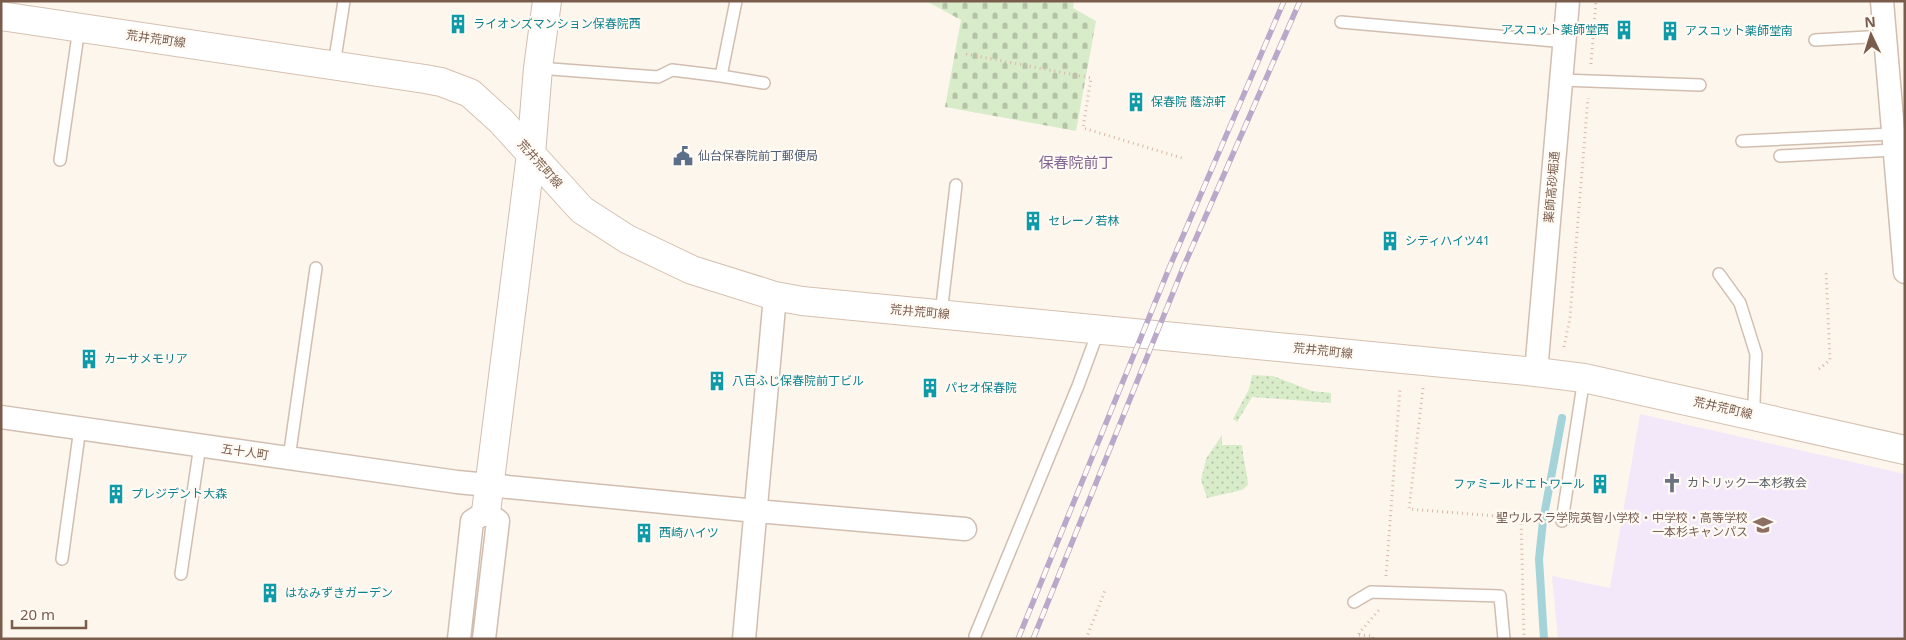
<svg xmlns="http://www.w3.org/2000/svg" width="1906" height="640" viewBox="0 0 1906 640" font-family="'Noto Sans','Noto Sans JP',sans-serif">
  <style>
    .education { fill: #f3e8fa }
    .grass { fill: url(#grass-dots) }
    .cemetery { fill: url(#cemetery-stones) }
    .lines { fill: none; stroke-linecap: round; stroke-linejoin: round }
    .stream { stroke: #a5d3da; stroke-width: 8 }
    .service-casing { stroke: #d1beb0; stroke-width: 14 }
    .minor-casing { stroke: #d1beb0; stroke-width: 25 }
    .tertiary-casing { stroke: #d1beb0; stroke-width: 30 }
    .secondary-casing { stroke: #d6c0b0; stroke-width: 30 }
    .path { stroke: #d9b8a5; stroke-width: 3; stroke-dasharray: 1 4; stroke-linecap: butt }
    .service { stroke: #fff; stroke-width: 11 }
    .minor { stroke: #fff; stroke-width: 22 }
    .tertiary { stroke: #fff; stroke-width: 28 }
    .secondary { stroke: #fff; stroke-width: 28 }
    .rail-casing { stroke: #b9a8c9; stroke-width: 5.5 }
    .rail { stroke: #fffaf3; stroke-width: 4; stroke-dasharray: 11; stroke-linecap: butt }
    .labels { text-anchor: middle; stroke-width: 4.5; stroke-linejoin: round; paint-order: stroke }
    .culture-label { font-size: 12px; fill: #0d838f; stroke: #fffaf3; text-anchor: start }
    .street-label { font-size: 12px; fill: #7a5c4d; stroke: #fffaf3 }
    .service-label { font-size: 12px; fill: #4e5e75; stroke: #fffaf3; text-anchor: start }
    .worship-label { font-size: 12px; fill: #5b616d; stroke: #fffaf3; text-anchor: start }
    .education-label { font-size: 12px; fill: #785e54; stroke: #fffaf3; text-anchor: end }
    .quarter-label { font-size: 15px; fill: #846695; stroke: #fffaf3 }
  </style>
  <defs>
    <pattern id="grass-dots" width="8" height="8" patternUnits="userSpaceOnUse" patternTransform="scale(1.25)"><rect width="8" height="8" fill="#d8ecc9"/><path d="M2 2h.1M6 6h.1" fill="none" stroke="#b4c2a5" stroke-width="1.8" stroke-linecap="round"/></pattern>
    <pattern id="cemetery-stones" width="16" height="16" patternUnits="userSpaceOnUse" patternTransform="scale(1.25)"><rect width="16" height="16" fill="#d8ecc9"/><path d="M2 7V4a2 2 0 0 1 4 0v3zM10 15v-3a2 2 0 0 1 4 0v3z" fill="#b4c2a5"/></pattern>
  </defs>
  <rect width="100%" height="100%" fill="#fdf6ec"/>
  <path class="education" d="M1640,414L1905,474V639H1558L1552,576L1610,588Z"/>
  <path class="grass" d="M1252,375L1273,376L1312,391L1331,393V403L1252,397L1237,422L1233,419L1249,389Z
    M1222,435V445H1242C1243,459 1247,471 1248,485L1242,490L1207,498L1201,480L1206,459Z"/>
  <path class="cemetery" d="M926,1H1074L1073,8L1096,21L1076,131L945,107L961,20Z"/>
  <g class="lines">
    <path class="stream" d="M1544,639L1539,559L1543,521L1562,418"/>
    <defs>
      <path id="service" d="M1341,22L1565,42
        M1815,40L1885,36
        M334,65L344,1
        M538,68L658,77L672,70L721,76L736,1
        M721,76L764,83
        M1562,80L1700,85
        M1742,141L1893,134
        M1780,156L1894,150
        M60,160L79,28
        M1719,274L1740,303L1756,354L1754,402L1751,415
        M941,314L956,185
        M289,458L316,268
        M1562,521L1584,378
        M62,559L80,428
        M181,574L200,445
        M1354,602L1371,592L1500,596L1504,639
        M975,636L1078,386L1099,329"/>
      <path id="minor" d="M1882,1L1905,272
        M1536,372L1568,1
        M1,417L457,482L756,511L965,529
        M459,639L472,521L486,512L498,521L484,639
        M744,639L775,296"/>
      <path id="tertiary" d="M486,512L531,154L538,68L547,1"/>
      <path id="secondary" d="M1,16L425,79L441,82L470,93L501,121L582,210L627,239L692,270L775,296L802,301L1299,349L1536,372L1584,378L1905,450"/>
    </defs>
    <use href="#service" class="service-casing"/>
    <use href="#minor" class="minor-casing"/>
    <use href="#tertiary" class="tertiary-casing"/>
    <use href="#secondary" class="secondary-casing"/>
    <path class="path" d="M966,54L1091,78L1083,128L1182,158
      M1591,64L1596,1
      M1564,347L1570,318L1588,98
      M1819,369L1830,360L1826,270
      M1423,388L1409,509L1521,518L1524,639
      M1386,576L1400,389
      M1359,635L1373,636V639
      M1086,639L1106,588
      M1359,639V633L1379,610"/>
    <use href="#service" class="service"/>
    <use href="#minor" class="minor"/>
    <use href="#tertiary" class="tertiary"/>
    <use href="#secondary" class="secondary"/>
    <defs>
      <path id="rail" d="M1018,639L1170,266L1284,1
        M1033,639L1183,268L1300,1"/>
    </defs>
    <use href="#rail" class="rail-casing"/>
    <use href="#rail" class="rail"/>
  </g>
  <defs>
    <symbol id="building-bare" viewBox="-9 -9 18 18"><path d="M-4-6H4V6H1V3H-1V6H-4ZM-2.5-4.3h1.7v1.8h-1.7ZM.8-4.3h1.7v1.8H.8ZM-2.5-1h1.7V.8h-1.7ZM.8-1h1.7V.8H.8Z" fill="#0f9aa8" stroke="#fffaf3" stroke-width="2.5" paint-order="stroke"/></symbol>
    <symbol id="civic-bare" viewBox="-9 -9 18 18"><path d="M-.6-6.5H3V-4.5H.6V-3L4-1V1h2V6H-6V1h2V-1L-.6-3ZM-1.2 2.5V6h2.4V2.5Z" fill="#5c6f8a" stroke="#fffaf3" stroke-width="2.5" paint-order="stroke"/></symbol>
    <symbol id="church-bare" viewBox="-9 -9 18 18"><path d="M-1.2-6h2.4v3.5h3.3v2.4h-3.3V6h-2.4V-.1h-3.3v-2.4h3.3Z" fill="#6b7280" stroke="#fffaf3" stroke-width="2.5" paint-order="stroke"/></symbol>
    <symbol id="school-bare" viewBox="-9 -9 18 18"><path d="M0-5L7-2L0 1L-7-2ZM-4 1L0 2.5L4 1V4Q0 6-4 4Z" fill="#8d6e63" stroke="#fffaf3" stroke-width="2.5" paint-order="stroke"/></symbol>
  </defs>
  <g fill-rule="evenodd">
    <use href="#building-bare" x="444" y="10" width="28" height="28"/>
    <use href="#building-bare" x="1610" y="16" width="28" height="28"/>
    <use href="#building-bare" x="1656" y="17" width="28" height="28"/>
    <use href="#building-bare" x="1122" y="88" width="28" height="28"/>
    <use href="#civic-bare" x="669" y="142" width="28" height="28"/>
    <use href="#building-bare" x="1019" y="207" width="28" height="28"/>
    <use href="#building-bare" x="1376" y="227" width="28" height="28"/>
    <use href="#building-bare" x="75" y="345" width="28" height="28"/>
    <use href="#building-bare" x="703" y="367" width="28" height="28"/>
    <use href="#building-bare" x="916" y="374" width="28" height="28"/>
    <use href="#church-bare" x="1658" y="469" width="28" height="28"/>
    <use href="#building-bare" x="1586" y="470" width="28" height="28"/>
    <use href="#building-bare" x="102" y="480" width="28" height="28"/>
    <use href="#school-bare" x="1749" y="511" width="28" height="28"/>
    <use href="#building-bare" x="630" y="519" width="28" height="28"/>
    <use href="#building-bare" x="256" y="579" width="28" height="28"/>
  </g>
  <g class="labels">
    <g class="culture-label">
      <text x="473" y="28">ライオンズマンション保春院西</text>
      <text x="1609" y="34" text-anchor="end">アスコット薬師堂西</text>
      <text x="1685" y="35">アスコット薬師堂南</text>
      <text x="1151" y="106">保春院 蔭涼軒</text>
      <text x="1048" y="225">セレーノ若林</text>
      <text x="1405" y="245">シティハイツ41</text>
      <text x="104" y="363">カーサメモリア</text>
      <text x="732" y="385">八百ふじ保春院前丁ビル</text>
      <text x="945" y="392">パセオ保春院</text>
      <text x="1585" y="488" text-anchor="end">ファミールドエトワール</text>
      <text x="131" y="498">プレジデント大森</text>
      <text x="659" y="537">西崎ハイツ</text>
      <text x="285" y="597">はなみずきガーデン</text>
    </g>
    <g class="street-label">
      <text transform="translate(156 39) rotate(8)" y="4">荒井荒町線</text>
      <text transform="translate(540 164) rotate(48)" y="4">荒井荒町線</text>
      <text transform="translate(1552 187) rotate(-85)" y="4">薬師高砂堀通</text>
      <text transform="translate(920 312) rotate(5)" y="4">荒井荒町線</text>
      <text transform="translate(1323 351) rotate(6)" y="4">荒井荒町線</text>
      <text transform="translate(1723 408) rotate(13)" y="4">荒井荒町線</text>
      <text transform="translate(245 452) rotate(8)" y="4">五十人町</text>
    </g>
    <g class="service-label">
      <text x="698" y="160">仙台保春院前丁郵便局</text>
    </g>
    <g class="worship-label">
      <text x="1687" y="487">カトリック一本杉教会</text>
    </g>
    <g class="education-label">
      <text x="1748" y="522">聖ウルスラ学院英智小学校・中学校・高等学校<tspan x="1748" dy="14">一本杉キャンパス</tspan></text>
    </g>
    <g class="quarter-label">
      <text x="1076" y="168">保春院前丁</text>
    </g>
  </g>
  <rect width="1906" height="640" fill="none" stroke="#7a5c4d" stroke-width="5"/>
  <g transform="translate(1871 35) rotate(356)" stroke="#fffaf3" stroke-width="4" paint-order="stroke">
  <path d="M0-4L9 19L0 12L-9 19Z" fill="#7a5c4d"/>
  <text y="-8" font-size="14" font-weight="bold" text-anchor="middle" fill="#7a5c4d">N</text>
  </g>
  <path d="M12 620v8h74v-8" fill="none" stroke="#7a5c4d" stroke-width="2.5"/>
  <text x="20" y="620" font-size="15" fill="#7a5c4d" stroke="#fffaf3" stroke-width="4" paint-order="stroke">20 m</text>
</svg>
